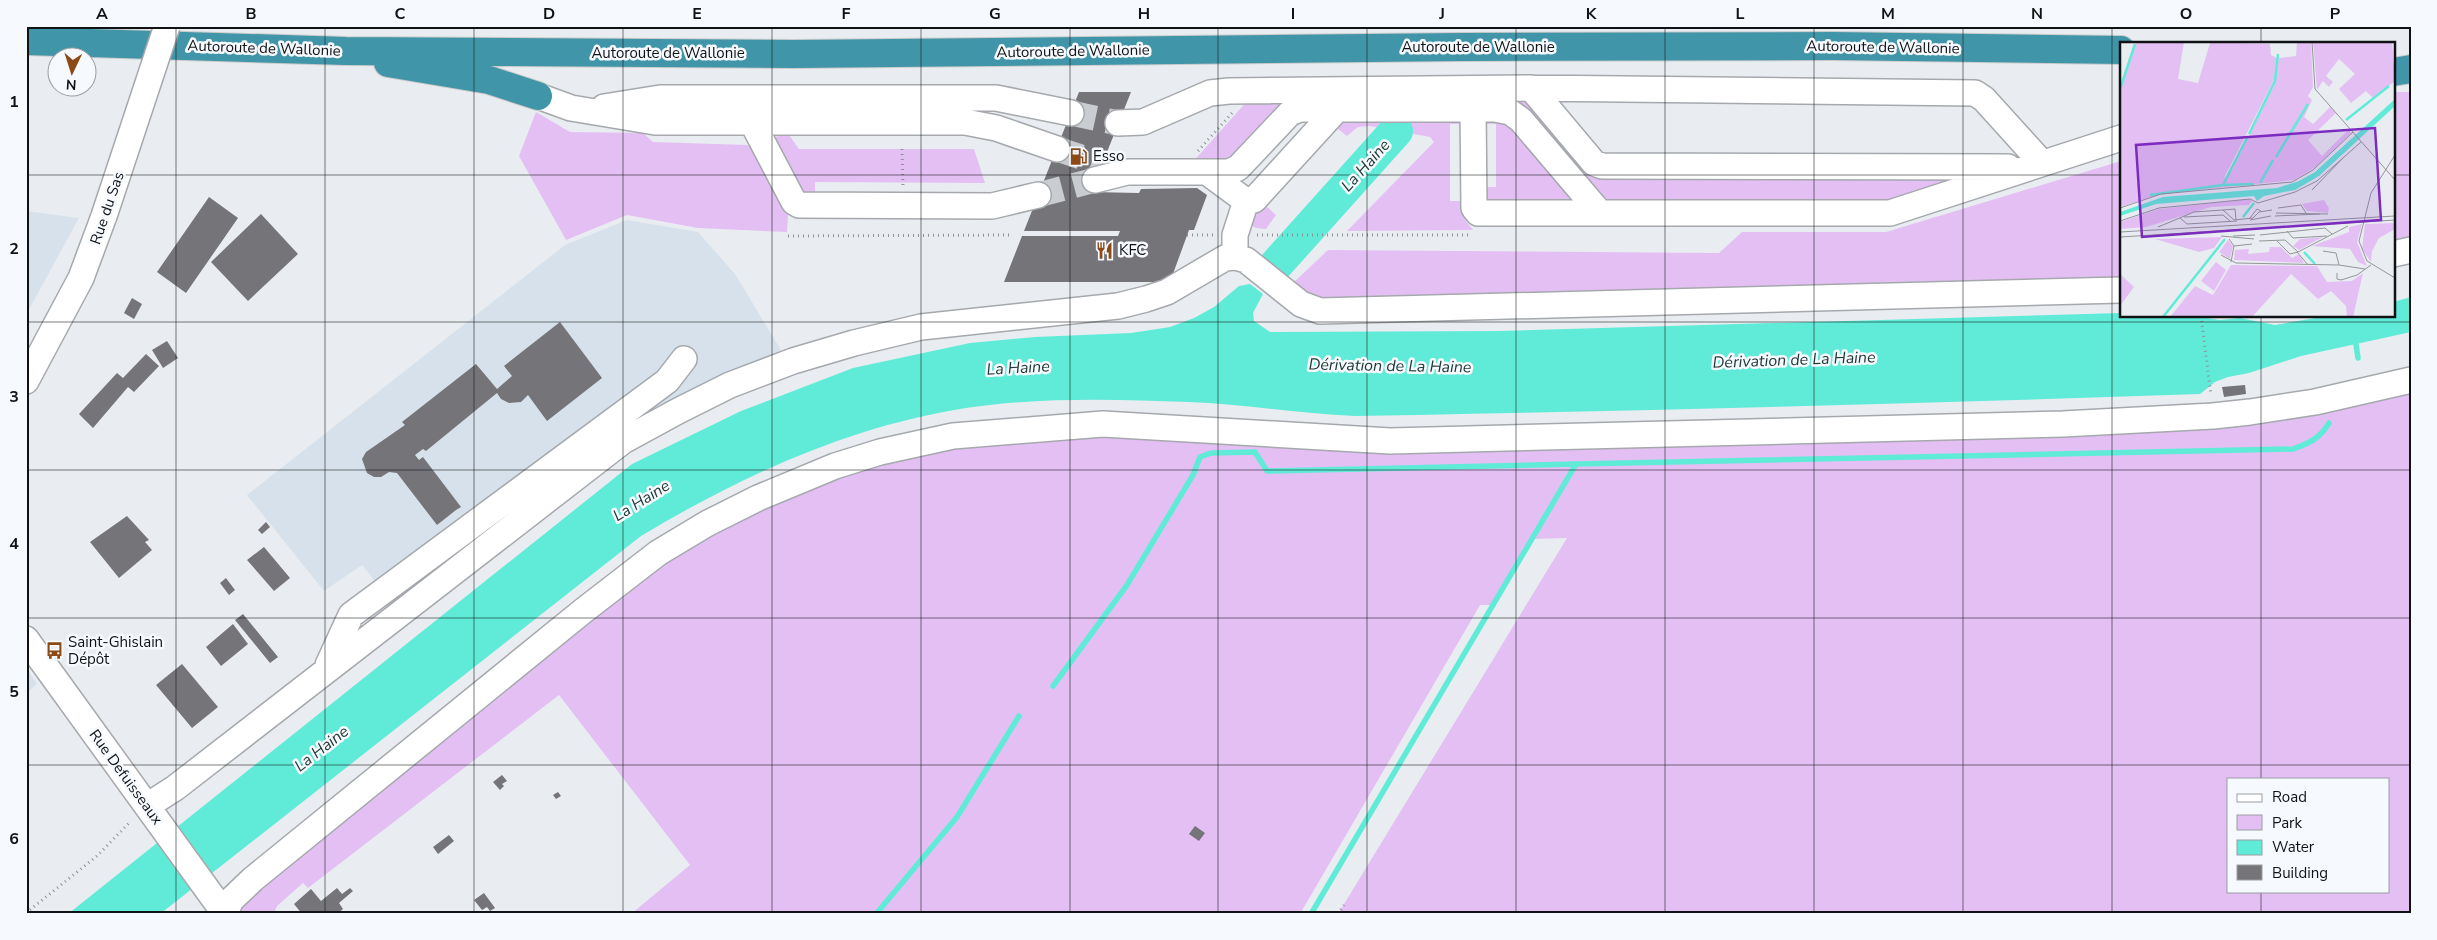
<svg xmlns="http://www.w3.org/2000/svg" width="2437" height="940" viewBox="0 0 2437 940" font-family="'Nunito Sans',sans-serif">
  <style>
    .built { fill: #d7e1eb }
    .green { fill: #e4bff4; fill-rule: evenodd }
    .water { fill: #60ebd8 }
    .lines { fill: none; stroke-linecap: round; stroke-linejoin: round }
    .stream { stroke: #60ebd8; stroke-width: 5.5 }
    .river { stroke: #60ebd8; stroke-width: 34 }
    .building { fill: #747479 }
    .minor-tunnel { stroke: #c9ccd0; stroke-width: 25; stroke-dasharray: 25 12; stroke-linecap: butt }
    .minor-casing { stroke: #a5a9ad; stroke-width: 28 }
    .highway-casing { stroke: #cbcbcb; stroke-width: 30 }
    .path { stroke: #909296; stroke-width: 3; stroke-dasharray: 1 4; stroke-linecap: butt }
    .minor { stroke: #fff; stroke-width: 25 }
    .highway { stroke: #4195a8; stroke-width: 28 }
    .minor-bridge-casing { stroke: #a5a9ad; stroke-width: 28; stroke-linecap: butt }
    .minor-bridge { stroke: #fff; stroke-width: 25 }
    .grid { fill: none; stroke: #111214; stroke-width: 1; stroke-opacity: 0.55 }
    .labels { text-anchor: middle; stroke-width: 5; stroke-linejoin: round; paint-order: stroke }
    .street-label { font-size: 15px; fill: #111214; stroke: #f6fafe }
    .poi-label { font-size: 15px; fill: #111214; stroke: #f6fafe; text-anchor: start }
    .water-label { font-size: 16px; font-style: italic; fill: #223a36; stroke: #f6fafe }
    .inset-river { fill: none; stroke: #60ebd8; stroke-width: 2.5 }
    .inset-road { fill: none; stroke: #939599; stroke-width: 1 }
    .view { fill: #7b2cbf; fill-opacity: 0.15; stroke: #7b2cbf; stroke-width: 2.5 }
    .inset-edge { fill: none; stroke: #111214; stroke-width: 2.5 }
    .neatline { fill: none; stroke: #111214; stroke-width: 2 }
    .grid-label { font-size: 16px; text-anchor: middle; font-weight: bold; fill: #111214 }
  </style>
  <rect width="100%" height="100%" fill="#e9edf1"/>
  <path class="built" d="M26,211L79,218L26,315Z
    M627,220L698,232L735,274L781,350L654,408L586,446L392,602L362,565L324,591L247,495L565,245Z
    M26,667L37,684L26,694Z"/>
  <path class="green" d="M2393,92H2411V237L2393,241Z
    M1514,98L1526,100L1595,176L1605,179L1958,180L1889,205L1629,206L1601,200L1512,103Z
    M1249,99H1354L1285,103L1231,156L1220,161L1191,164Z
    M536,112L570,132L643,133L653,142L747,145L755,151L788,215L787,232L698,228L627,215L566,240L519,156Z
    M1344,118L1458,119L1463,124H1450V201H1464L1465,220L1473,230L1347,231L1434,142L1430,137L1370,126L1358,127L1347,136L1334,126Z
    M1486,119L1510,124L1572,196L1569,204L1486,203L1482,187H1496V124H1481Z
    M787,132L799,149H974L985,183L815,182V197L802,191L774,145L776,137Z
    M2121,161V278L1436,303L1305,298L1294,282L1328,250L1719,253L1742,232H1886Z
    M1264,204L1276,215L1266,229L1256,228L1248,224Z
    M2411,386V914H1338L1567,538L1532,539L1492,605H1480L1300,914H631L690,865L559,695L308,888L303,883L277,906L274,914H242L239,909L250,889L677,548L814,479L999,437L2212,424ZM2228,779H2388V891H2228Z"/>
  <path class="water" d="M1250,284L1263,294L1253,313L1254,321L1270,332L1499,331L2121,313V316H2192L2220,320L2240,318L2275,325L2327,316H2393V302L2411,297V332L2301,356L2249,373L2228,377L2215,382L2200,394C1940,403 1679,410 1419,415C1398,415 1376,416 1355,416C1299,414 1244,404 1188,402C1114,399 1039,397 966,408C850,426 741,476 641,536L160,914H68L632,464L741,411L853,368L970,343L1035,337L1131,333L1170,327L1194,318L1214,307L1239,286Z"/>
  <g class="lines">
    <path class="stream" d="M2355,338L2358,358
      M1053,686L1127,585L1193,475L1200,457L1211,453L1255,452L1267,471L1576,464
      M876,914L957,817L1019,716
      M1311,914L1576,464L2293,449C2310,443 2320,438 2329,423"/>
    <path class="river" d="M1274,267L1396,131"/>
  </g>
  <path class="building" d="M1079,92H1131L1091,192L1139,193L1141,189L1197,188L1207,195L1194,230H1189L1170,282H1004L1022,236H1118L1120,231H1024Z
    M209,197L238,218L186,293L157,272Z
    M261,214L298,254L248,301L211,262Z
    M132,298L142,304L134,319L124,313Z
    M560,322L602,378L547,421L528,395L521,402L509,403L501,399L497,393L426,451L423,449L415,455L419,460L423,457L461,507L456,510L437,525L397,473L389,472L381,477H374L367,473L362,459L366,452L405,425L402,422L476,364L497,389L512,376L504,366Z
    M167,341L178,358L163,368L152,350Z
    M146,354L159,366L134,392L128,387L93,428L79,414L117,373L123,378Z
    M2245,385L2246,394L2224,397L2222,387Z
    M127,516L149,540L145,542L152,550L119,578L90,542Z
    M266,522L270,527L262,534L258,530Z
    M264,547L290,578L274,591L247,560Z
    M226,578L235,590L229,595L220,583Z
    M243,614L278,657L270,663L235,620Z
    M233,624L248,644L221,666L206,647Z
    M182,664L218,707L192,728L156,685Z
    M502,775L507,781L502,784L504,786L500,790L493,782Z
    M558,792L561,796L556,799L553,795Z
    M1195,826L1205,833L1199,841L1189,834Z
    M449,835L454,841L438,854L433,847Z
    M337,888L342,894L350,888L353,891L339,903L343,909L337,914H302L294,904L311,889L321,901Z
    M484,893L495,908L490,911L487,907L482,910L474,900Z"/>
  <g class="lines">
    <path class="minor-tunnel" d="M1071,113L1118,123
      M1057,149L1102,164
      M1038,195L1095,180"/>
    <defs>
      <path id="minor" d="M1531,88L1594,163L1602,166L2008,167
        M538,96L571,108L655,122H965L996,128L1057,149
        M604,107L660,98H996L1071,113
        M1473,108L1474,208L1478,213H1600
        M1118,123L1143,122L1210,93L1229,91L1531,88L1975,93L1984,99L2042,163
        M753,124L794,202L799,205L992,206L1038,195
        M1208,173L1246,201L1254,200L1337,109
        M1095,180L1127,172H1229L1238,168L1290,113L1300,109H1495L1510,112L1521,120L1600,213H1890L2121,138
        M2393,254L2411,250
        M1235,257V235L1246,201
        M26,381L81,278L104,216
        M26,639L225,914
        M328,665L351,615L667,381L684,359
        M147,806L175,788L623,441L678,411L730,385L793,361L854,343L921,327L1118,306L1146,299L1167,292L1225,258L1235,257L1246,260L1301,304L1320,311L2121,290
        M225,913L231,900L253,879L583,611L658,553L708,523L758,498L835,466L880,452L953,436L1103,424L1390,441L2063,424L2213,416L2250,412L2315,402L2411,380"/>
      <path id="highway" d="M26,41L346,51L794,54L1462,47L1832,46L2121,50
        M388,63L489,80L538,96
        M2393,72L2411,69"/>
    </defs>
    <use href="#minor" class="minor-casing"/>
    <use href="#highway" class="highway-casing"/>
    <path class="path" d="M902,149L903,186
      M1198,151L1232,113
      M1187,235H1214
      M1257,235H1471
      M788,236L1012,235
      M2201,316L2211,395
      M26,913L97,856L131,821
      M1338,914L1344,905"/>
    <use href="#minor" class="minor"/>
    <use href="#highway" class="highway"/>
    <defs>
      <path id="minor-bridge" d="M104,216L167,26"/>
    </defs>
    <use href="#minor-bridge" class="minor-bridge-casing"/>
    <use href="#minor-bridge" class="minor-bridge"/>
  </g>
  <path class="grid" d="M176,26V914M325,26V914M474,26V914M623,26V914M772,26V914M921,26V914M1070,26V914M1218,26V914M1367,26V914M1516,26V914M1665,26V914M1814,26V914M1963,26V914M2112,26V914M2261,26V44M26,175H2121M2393,175H2411M2261,316V779M26,322H2411M26,470H2411M26,618H2411M26,765H2411M2261,891V914"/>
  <defs>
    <symbol id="fuel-bare" viewBox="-9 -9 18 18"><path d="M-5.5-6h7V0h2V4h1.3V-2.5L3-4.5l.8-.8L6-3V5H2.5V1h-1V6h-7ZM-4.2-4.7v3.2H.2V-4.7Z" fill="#8c4b16" stroke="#f6fafe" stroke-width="2.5" paint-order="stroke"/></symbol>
    <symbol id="restaurant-bare" viewBox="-9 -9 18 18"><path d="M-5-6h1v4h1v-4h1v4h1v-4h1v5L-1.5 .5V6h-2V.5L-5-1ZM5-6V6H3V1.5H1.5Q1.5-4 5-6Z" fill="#8c4b16" stroke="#f6fafe" stroke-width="2.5" paint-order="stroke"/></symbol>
    <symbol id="bus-bare" viewBox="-9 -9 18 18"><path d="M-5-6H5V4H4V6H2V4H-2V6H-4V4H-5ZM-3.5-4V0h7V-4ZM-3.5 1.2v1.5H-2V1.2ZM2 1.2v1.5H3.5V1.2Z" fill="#8c4b16" stroke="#f6fafe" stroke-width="2.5" paint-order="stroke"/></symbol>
  </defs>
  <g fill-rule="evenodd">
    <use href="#fuel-bare" x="1066" y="144" width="25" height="25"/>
    <use href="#restaurant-bare" x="1092" y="238" width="25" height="25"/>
    <use href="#bus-bare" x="42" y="638" width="25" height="25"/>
  </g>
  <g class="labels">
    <g class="street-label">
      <text x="1478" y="52">Autoroute de Wallonie</text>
      <text transform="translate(1883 47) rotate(1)" y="5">Autoroute de Wallonie</text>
      <text transform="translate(264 48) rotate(2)" y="5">Autoroute de Wallonie</text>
      <text transform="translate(1073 51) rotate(-1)" y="5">Autoroute de Wallonie</text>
      <text x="668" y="58">Autoroute de Wallonie</text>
      <text transform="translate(107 208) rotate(-71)" y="5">Rue du Sas</text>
      <text transform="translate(126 777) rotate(54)" y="5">Rue Defuisseaux</text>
    </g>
    <g class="poi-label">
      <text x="1093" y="161">Esso</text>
      <text x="1119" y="255">KFC</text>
      <text x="68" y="647">Saint-Ghislain<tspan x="68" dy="17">Dépôt</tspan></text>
    </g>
    <g class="water-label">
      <text transform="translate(1365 165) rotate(-48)" y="6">La Haine</text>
      <text transform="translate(1794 359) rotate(-2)" y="6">Dérivation de La Haine</text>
      <text transform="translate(1390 365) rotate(1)" y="6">Dérivation de La Haine</text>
      <text transform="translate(1018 367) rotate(-3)" y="6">La Haine</text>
      <text transform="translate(641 500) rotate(-32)" y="6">La Haine</text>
      <text transform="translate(321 748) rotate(-38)" y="6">La Haine</text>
    </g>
  </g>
  <g transform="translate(2120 42)">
    <rect width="275" height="275" fill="#e9edf1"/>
    <path d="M20,0H64L58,37L78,41L90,1L86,0L150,2L151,13L157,16L154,38L104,136L112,129L155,41L159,16L176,14L177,0H191L193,45L188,54L192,58L184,75L193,82L210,65L216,71L188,98L202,114L229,87L231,91L196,125L174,138L41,152L0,165V47L15,2ZM193,0H272L275,39L253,56L246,49L231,61L219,47L235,32L219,17L206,34L213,40L209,45L203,39L197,48ZM129,157L132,159L129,163L91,165L26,185L0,187V180L39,167ZM204,158L209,166L208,171L187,169L182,162ZM275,181V187L259,196L252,209L251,220L242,207L245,182ZM242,182L237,200L247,224L238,220L230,207L192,204L229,190V185ZM102,195L94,206L79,210L35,197ZM203,195L179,208L173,204L180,197ZM108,198L113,204L110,217L99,210ZM150,205H161L172,216L179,212L184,221L114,218L115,208L129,207L128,212L149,210ZM96,220L106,228L94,249L81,239ZM111,223L197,224L207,240L232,239L243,231L233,275H227L226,264L211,249L198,257L171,232L132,275H50L75,244L93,253ZM0,232L14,245L0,264Z" fill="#e4bff4"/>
    <path d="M275,57V64L199,134L175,148L144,154L137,159L134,154L36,162L0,174V170L43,155L157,146L179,139L195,130Z" fill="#60ebd8"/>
    <path class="inset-river" d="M0,47L15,2M226,78L269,44M129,92L155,39L158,12M156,115L188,62M140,141L153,118M104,143L134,142M30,153L103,143L128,94M123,175L134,161M184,210L195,222M43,275L105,197"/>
    <path class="inset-road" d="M192,0L195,47L275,138M275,113L251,151L239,199L247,219L275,236M192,148L224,115M0,166L41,152L172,140L193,128L233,90M158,166L181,163L186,171M103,168L115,167L116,178M156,171L208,172M155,174L200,172M64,175L103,173L110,179M60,176L67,182L117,179M130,176L137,167L141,169M130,178L151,174M0,179L39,166L130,157L138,161L175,150L197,139L241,100M38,185L74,170L103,168L114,178L133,176L139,170L152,168M167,189L173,196L207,194M0,190L275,174M140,193L205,186L212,192M101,194L134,197M113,194L135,193M0,195L275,178M109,197L114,204L132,202M139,199L165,198L178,210L228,184M157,199L170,212L178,210M203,209L216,211L219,223M177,210L188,223M101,213L116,221L219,223L245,227M111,220L114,204M217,231V237L221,238L237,233L251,223"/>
    <path class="view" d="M255,86L261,178L22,195L16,103Z"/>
    <rect width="275" height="275" class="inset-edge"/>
  </g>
  <rect width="2437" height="940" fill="none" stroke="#f6fafe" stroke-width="55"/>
  <rect x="2227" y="778" width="162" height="115" fill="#f6fafe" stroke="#9a9da0"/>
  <rect x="2237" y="794" width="25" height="8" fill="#ffffff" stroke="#9a9da0"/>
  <text x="2272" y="802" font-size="15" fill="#111214">Road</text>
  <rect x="2237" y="815" width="25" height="15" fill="#e4bff4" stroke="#9a9da0"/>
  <text x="2272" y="828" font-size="15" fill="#111214">Park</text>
  <rect x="2237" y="840" width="25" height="15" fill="#60ebd8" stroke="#9a9da0"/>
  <text x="2272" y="852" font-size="15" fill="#111214">Water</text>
  <rect x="2237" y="865" width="25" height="15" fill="#747479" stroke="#9a9da0"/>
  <text x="2272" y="878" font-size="15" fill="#111214">Building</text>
  <g transform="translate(72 72) rotate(184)"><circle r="24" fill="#f6fafe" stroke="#9a9da0"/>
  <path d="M0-4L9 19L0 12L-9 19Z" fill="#8c4b16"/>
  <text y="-8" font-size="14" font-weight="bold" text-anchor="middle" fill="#111214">N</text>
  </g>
  <rect x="28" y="28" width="2382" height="884" class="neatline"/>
  <g class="grid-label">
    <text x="102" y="19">A</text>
    <text x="251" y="19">B</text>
    <text x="400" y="19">C</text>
    <text x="549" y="19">D</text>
    <text x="697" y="19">E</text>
    <text x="846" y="19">F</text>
    <text x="995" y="19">G</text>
    <text x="1144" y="19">H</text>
    <text x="1293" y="19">I</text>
    <text x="1442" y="19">J</text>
    <text x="1591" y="19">K</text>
    <text x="1740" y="19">L</text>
    <text x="1888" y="19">M</text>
    <text x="2037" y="19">N</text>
    <text x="2186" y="19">O</text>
    <text x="2335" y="19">P</text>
    <text x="14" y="107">1</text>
    <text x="14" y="254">2</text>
    <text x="14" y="402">3</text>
    <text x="14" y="549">4</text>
    <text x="14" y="697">5</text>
    <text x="14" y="844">6</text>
  </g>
</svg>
